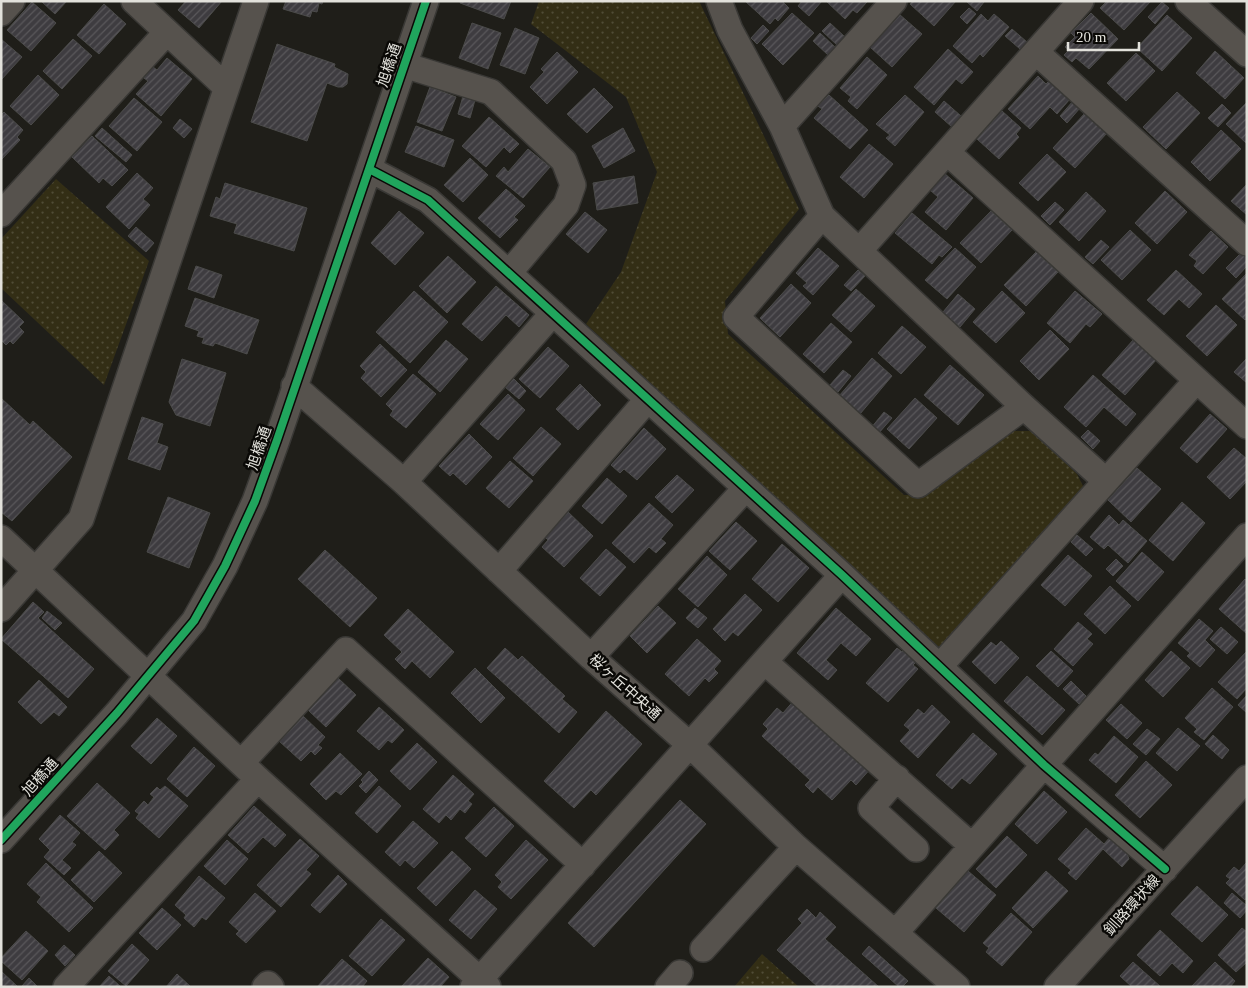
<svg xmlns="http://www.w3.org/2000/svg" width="1248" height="988" viewBox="0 0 1248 988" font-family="'Times New Roman','Noto Sans JP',serif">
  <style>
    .park { fill: url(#park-dots) }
    .building { fill: url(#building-hatch); stroke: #4b4b4a }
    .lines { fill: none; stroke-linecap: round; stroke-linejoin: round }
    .minor-casing { stroke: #393835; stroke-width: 28 }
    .minor { stroke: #56524d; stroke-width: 25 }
    .cycleway-casing { stroke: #0a0906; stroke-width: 11 }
    .cycleway { stroke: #20a55d; stroke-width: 8 }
    .labels { text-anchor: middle; stroke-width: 5; stroke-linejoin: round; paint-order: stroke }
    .street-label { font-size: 15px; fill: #e2e1db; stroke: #0a0906 }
  </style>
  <defs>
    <pattern id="park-dots" width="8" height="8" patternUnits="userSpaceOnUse" patternTransform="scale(1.25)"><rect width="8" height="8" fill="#332e15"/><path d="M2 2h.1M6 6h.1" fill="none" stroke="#504c36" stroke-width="1.8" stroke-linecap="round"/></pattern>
    <pattern id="building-hatch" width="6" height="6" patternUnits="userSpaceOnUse" patternTransform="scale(1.25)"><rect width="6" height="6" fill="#3e3c40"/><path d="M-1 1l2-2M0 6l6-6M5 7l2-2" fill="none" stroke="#5a585b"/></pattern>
  </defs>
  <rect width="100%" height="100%" fill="#1f1e19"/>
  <path class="park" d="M539,1H699L799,209L725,301L728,334L904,495H924L1011,431H1032L1077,474L1084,488L941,649L586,324L621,272L657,172L626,97L531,24Z
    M56,179L149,261L104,385L1,288V239Z
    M762,954L799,987H734Z"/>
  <path class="building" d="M41,1H67L55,14Z
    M186,1H222L199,28L178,10Z
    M286,1H323L322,4L319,3L317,12L312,11L310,17L283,9Z
    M461,1H511L504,19L460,3Z
    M745,1H782L789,8L778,21L775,18L770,24Z
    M802,1H822L809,16L798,6Z
    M826,1H866L867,2L857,13L853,10L845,19Z
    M913,1H956L934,26L910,4Z
    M966,1H983L984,2L977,11Z
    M1107,1H1151L1124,30L1100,8Z
    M32,2L56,23L31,51L7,30Z
    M1162,2L1169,8L1155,24L1148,17Z
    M104,4L126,24L99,54L77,35Z
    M969,8L976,14L967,24L960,17Z
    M792,13L814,33L783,65L762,44Z
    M1091,13L1118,39L1089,69L1076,58L1072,62L1064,55L1069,50L1065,47L1075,37L1071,33Z
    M899,14L922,34L892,67L870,47Z
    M981,14L988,21L994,14L1009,27L983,57L980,54L972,63L953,46Z
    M1167,15L1192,38L1162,71L1137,48Z
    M472,23L501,33L488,69L459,58Z
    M830,23L845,37L837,45L822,31Z
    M763,25L769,31L757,44L751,38Z
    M515,28L539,38L525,74L500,65Z
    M1012,29L1027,42L1020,49L1005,36Z
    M820,33L835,47L828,55L813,41Z
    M1,39L22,57L1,80Z
    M73,39L92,56L62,89L43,71Z
    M277,44L335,64L334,67L348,74L347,84L343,87H338L327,83L307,141L251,122Z
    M948,49L973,72L962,84L956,79L934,105L914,87Z
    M1215,51L1244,78L1225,99L1196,73Z
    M557,52L578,72L547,104L530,87L544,72L541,69Z
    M1136,53L1155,71L1126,101L1107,83Z
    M867,57L887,75L857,109L848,101L851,97L840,88Z
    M167,58L192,79L161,116L136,94L148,81L144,78L153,67L157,70Z
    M38,75L59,95L31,125L10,106Z
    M1038,76L1046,84L1049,81L1070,99L1057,114L1050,107L1030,129L1008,109Z
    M430,87L456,97L442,131L417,122Z
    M594,88L613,107L587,133L567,114Z
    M1177,92L1200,113L1166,149L1143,127Z
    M829,95L868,130L850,149L814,118L822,109L818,106Z
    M905,95L924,112L895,146L886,138L890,135L876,124Z
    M463,96L475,100L470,118L458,114Z
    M134,98L162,122L137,151L109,126Z
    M944,101L961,116L952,127L935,112Z
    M1073,101L1080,108L1067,123L1060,116Z
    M1247,102V144L1226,124Z
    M1222,104L1231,113L1218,127L1208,118Z
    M1002,111L1021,128L1016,134L1019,137L999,159L977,139Z
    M4,112L23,130L17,137L20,140L1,160V115Z
    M1085,113L1107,133L1075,168L1053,148Z
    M489,117L519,144L510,153L504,147L486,167L462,146Z
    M180,119L192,129L184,138L173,128Z
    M416,126L454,140L444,167L405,152Z
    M102,128L132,155L126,162L95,136Z
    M623,128L635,151L604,168L592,146Z
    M1221,130L1241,149L1210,181L1191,162Z
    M92,136L128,170L112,186L103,178L99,183L72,157Z
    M869,144L893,164L864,198L840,177Z
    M528,149L550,167L523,198L496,176L504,167L508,172Z
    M1047,154L1066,172L1038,201L1019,183Z
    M470,158L488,175L463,202L444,185Z
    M137,173L153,188L143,199L150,205L129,229L106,207Z
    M944,173L973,198L946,230L925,212L938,197L930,190Z
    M634,176L638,203L597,210L593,183Z
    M225,183L307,208L294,251L234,233L237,224L210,216L216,197L220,199Z
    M1247,184V215L1231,201Z
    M506,189L525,206L514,217L518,220L500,238L478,218Z
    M1165,191L1187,212L1157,244L1135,223Z
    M1086,192L1106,211L1079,241L1059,222Z
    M1055,202L1064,210L1050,225L1041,216Z
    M399,211L424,233L395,265L371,243Z
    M991,211L1012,230L981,263L960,243Z
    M585,212L607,230L588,253L566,234Z
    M912,213L952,247L942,257L939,255L932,264L895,233Z
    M136,227L154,243L146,252L128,236Z
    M1130,230L1151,250L1122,280L1101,260Z
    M1211,231L1228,247L1203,274L1194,266L1197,261L1189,255Z
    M1101,240L1109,247L1093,264L1085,257Z
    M818,248L839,266L813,295L803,286L807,283L796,273Z
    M955,248L976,267L947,299L925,280Z
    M1036,252L1058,272L1026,306L1004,285Z
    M1241,253L1247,258V266L1236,278L1226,268Z
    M448,256L476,282L447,313L419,286Z
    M196,266L222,275L214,298L188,289Z
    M858,270L865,276L851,291L844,285Z
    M1176,270L1202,294L1189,308L1179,299L1164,315L1147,300Z
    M1247,273V318L1245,320L1222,299Z
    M791,284L811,303L780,337L760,318Z
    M496,286L529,315L519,327L506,315L482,341L462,324Z
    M856,289L875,306L851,332L832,315Z
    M414,291L448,322L410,363L376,332Z
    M1002,291L1025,313L996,343L973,322Z
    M1075,291L1102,314L1090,327L1086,324L1070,343L1047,323Z
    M958,294L975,309L960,327L943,312Z
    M195,298L259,320L247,354L215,343L213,346L202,343L204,338L197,336L199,331L185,326Z
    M1,300L24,322L19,327L24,332L13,344L10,341L6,345L1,340Z
    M1216,305L1237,325L1207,356L1186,336Z
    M831,323L852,342L824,373L803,354Z
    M902,326L926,347L901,374L878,353Z
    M1050,330L1069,349L1039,380L1020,361Z
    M1134,339L1157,359L1125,395L1102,375Z
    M446,340L468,359L440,392L418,372Z
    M380,344L407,370L381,397L361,378L366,372L360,366Z
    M548,347L569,366L540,398L519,379Z
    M872,358L892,376L860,414L839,396Z
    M1247,358V383L1234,372Z
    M182,359L226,373L210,426L176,415L169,402Z
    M950,365L984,395L958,425L924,395Z
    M843,370L851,376L838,392L830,385Z
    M413,374L436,394L406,428L390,415L393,411L386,404Z
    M1093,375L1136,414L1126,426L1104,407L1086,427L1064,407Z
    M513,378L526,391L519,399L505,387Z
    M580,384L601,405L578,430L556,409Z
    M508,394L525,410L498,440L480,424Z
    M1,398L30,425L33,421L72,457L12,521L1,512Z
    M915,398L937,418L909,449L887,429Z
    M884,412L892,418L878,434L871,428Z
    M1210,414L1227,429L1197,463L1180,448Z
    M142,417L163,424L157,443L168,447L160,470L128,459Z
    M541,427L561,444L533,476L513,458Z
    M644,428L666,449L637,480L624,469L620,473L611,465Z
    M1088,430L1100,441L1093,449L1081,437Z
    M469,434L492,457L466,485L453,473L450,476L439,466Z
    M1234,448L1247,459V481L1230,499L1207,477Z
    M510,461L533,481L509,508L486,488Z
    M1137,468L1161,489L1131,522L1108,500Z
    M677,475L694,490L672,513L655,497Z
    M607,478L627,496L602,524L582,506Z
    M168,497L210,513L189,568L147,552Z
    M1182,502L1205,523L1173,561L1149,540Z
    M649,503L673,525L661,539L666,543L656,553L649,547L634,563L612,543Z
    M566,510L593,536L564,567L542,547L548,540L543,535Z
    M1109,515L1119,525L1123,520L1147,541L1128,563L1108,545L1104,549L1090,537Z
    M736,522L757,541L730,570L709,551Z
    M1077,535L1093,549L1086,556L1071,542Z
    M782,544L809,568L778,602L752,579Z
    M606,549L626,567L600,596L580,578Z
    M325,550L377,598L350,627L298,579Z
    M1142,552L1164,572L1138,601L1116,581Z
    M1068,555L1092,576L1065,606L1041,585Z
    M707,556L727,575L698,607L678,589Z
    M1116,559L1123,566L1113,576L1106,569Z
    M1245,579L1247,581V634L1219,609Z
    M1110,586L1131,606L1105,634L1084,614Z
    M745,594L762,610L738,636L733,632L725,641L713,629Z
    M33,602L44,612L38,618L94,669L68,698L1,639Z
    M658,606L676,623L647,653L630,636Z
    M695,608L707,618L698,628L686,618Z
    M836,608L871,639L856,656L841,643L826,660L837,670L828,680L797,653Z
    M408,609L454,652L430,678L412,661L405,669L395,659L402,652L384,635Z
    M47,611L62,623L55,630L42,618Z
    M1199,619L1213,631L1205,640L1215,650L1200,667L1187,656L1190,653L1178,643Z
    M1078,622L1092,634L1087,639L1093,644L1073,666L1054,649Z
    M1221,627L1238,642L1227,654L1210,639Z
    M697,639L721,661L714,669L718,673L709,682L705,678L689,696L665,674Z
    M1001,641L1019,658L995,684L972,662L991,642L996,646Z
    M505,648L518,660L522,656L565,696L562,699L577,712L559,733L487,668Z
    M897,648L902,652L905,649L918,660L913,665L918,669L888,702L866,683Z
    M1051,651L1073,671L1058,687L1036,666Z
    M1171,651L1190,668L1163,697L1145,680Z
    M1247,651V688L1237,699L1218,682Z
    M475,668L505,698L481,723L451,693Z
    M1027,676L1065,710L1042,735L1004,701Z
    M338,678L356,695L326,727L308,710Z
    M39,680L67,707L59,716L54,712L41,724L18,702Z
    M1071,681L1086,696L1079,704L1063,689Z
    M1212,688L1233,707L1204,740L1194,732L1197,729L1185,718Z
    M1247,695V713L1238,705Z
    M796,698L872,767L856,785L851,780L832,800L818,787L813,793L805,785L810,780L762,736L768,729L763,724L777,708L783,713Z
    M1121,704L1142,723L1127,739L1106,720Z
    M932,705L950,722L918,758L900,741L910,730L904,725L918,709L924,714Z
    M379,707L404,730L392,743L388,740L379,750L357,731Z
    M606,711L642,744L596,795L591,790L574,808L544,781Z
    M302,715L325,737L318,745L322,748L315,755L311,751L301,761L279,741Z
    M157,718L177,736L151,764L131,746Z
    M1178,728L1200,746L1177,771L1156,753Z
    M1147,729L1160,739L1146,755L1133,744Z
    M973,733L997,754L970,784L962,778L952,789L936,775Z
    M1213,735L1229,750L1222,759L1205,744Z
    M1114,736L1138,757L1116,783L1089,760L1095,753L1098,755Z
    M417,743L437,762L410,790L390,771Z
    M194,747L215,766L187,797L167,779Z
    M340,753L362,774L341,795L336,791L326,800L310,784Z
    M1146,761L1172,785L1140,818L1115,795Z
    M369,771L378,780L366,793L359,786L363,782L361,780Z
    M453,775L474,794L468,801L472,804L465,813L460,809L451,820L446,815L439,823L423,809Z
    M97,783L130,813L114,830L119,835L105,850L67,816Z
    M165,786L188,806L159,838L136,818L139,814L135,811L144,801L148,805L154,797L150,794L157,787L160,790Z
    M379,786L401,806L377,833L355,813Z
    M1044,791L1067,812L1037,844L1015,824Z
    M680,800L706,824L594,947L568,923Z
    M254,806L286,835L275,847L263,837L248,853L228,835Z
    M494,807L514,826L486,857L465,838Z
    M60,815L80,833L72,842L76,845L62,860L71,868L64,875L44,857L50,850L39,839Z
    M413,821L438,843L414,868L405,860L400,866L385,852Z
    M1086,828L1104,844L1111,836L1126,851L1129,859L1122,867L1103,849L1076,880L1068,873L1071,870L1058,859Z
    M1007,836L1027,855L996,888L976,869Z
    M300,839L319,856L306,870L311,874L281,907L257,885Z
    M227,840L248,859L225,885L204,866Z
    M526,840L548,860L511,899L498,887L502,882L495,875Z
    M99,851L122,873L94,902L71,880Z
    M452,851L471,869L436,906L417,888Z
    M1247,862V898L1245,900L1226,883L1230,879L1226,876L1234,867L1239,871Z
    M46,863L93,908L69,932L37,902L41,897L27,884Z
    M968,871L996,895L964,932L936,908Z
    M1046,871L1068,891L1033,928L1012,908Z
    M338,875L347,884L320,913L311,905Z
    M199,876L225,898L206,920L202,917L194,927L184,918L186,915L175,905Z
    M1197,886L1228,915L1202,942L1171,914Z
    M475,890L497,909L471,939L449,920Z
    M255,893L276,911L246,943L236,934L239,931L229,922Z
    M1232,893L1247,906V910L1240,918L1224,903Z
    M162,908L181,925L157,950L139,933Z
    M807,909L816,918L820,912L836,927L825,939L879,987H818L777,950L802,923L798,919Z
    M1011,913L1032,932L1002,966L986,952L989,948L983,943Z
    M381,919L405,940L372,976L349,956Z
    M1242,928L1247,932V962L1236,972L1218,955Z
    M1160,930L1193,961L1183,973L1172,963L1160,976L1137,955Z
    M26,931L48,951L22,980L1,961V958Z
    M132,944L149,960L126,986L108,971Z
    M64,945L75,955L65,966L55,955Z
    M869,946L908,981L902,987H899L862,954Z
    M428,958L449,977L440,987H401Z
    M342,959L367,981L362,987H317Z
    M1133,962L1161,987H1132L1120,976Z
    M1215,962L1235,981L1230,987H1191Z
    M1,971L18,987H1Z
    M177,974L191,987H166Z
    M109,976L121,987H99Z
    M29,978L38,987L22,986Z"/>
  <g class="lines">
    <defs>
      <path id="minor" d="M134,1L226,87
        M719,1L730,30L782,126L822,216L736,317L918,485L1024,407
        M1188,1L1247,54
        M1,13L12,1
        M1036,52L1247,243
        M404,65L491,92L564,161L573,185L566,205L509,273
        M782,126L894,1
        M947,152L1247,426
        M369,169L428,200L842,575L1044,765L1165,869
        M1,214L167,32
        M822,216L1024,407L1106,481
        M859,251L1081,1
        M294,386L404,482L591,657L690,745L796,847L957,987
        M404,482L553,313
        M1,538L258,779L488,987
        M499,571L648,399
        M1,609L81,519L256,1
        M591,657L745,489
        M765,662L972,846
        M940,666L1196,381
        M241,763L346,650L583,865
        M897,778L871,808L916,849
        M1,840L117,713L194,621L225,566L255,501L277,440L426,1
        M896,932L1247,536
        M703,949L796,847
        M66,987L258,779
        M265,987L268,984L271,987
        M473,987L842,575
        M668,987L680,973
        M1057,987L1247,778"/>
    </defs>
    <use href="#minor" class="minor-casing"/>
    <use href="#minor" class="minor"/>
    <defs>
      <path id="cycleway" d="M369,169L428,200L842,575L1044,765L1165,869
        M1,840L117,713L194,621L225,566L255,501L277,440L426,1"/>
    </defs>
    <use href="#cycleway" class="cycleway-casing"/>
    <use href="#cycleway" class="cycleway"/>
  </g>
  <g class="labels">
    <g class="street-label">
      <text transform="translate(389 65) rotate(-71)" y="5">旭橋通</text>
      <text transform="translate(259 448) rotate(-71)" y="5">旭橋通</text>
      <text transform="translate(625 687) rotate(42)" y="5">桜ヶ丘中央通</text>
      <text transform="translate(40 777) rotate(-48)" y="5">旭橋通</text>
      <text transform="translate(1132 905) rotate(-48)" y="5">釧路環状線</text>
    </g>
  </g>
  <rect width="1248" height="988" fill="none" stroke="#e2e1db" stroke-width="5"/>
  <path d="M1068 42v8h71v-8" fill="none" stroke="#e2e1db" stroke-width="2.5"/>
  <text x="1076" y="42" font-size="15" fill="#e2e1db" stroke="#0a0906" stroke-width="4" paint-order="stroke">20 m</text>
</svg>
